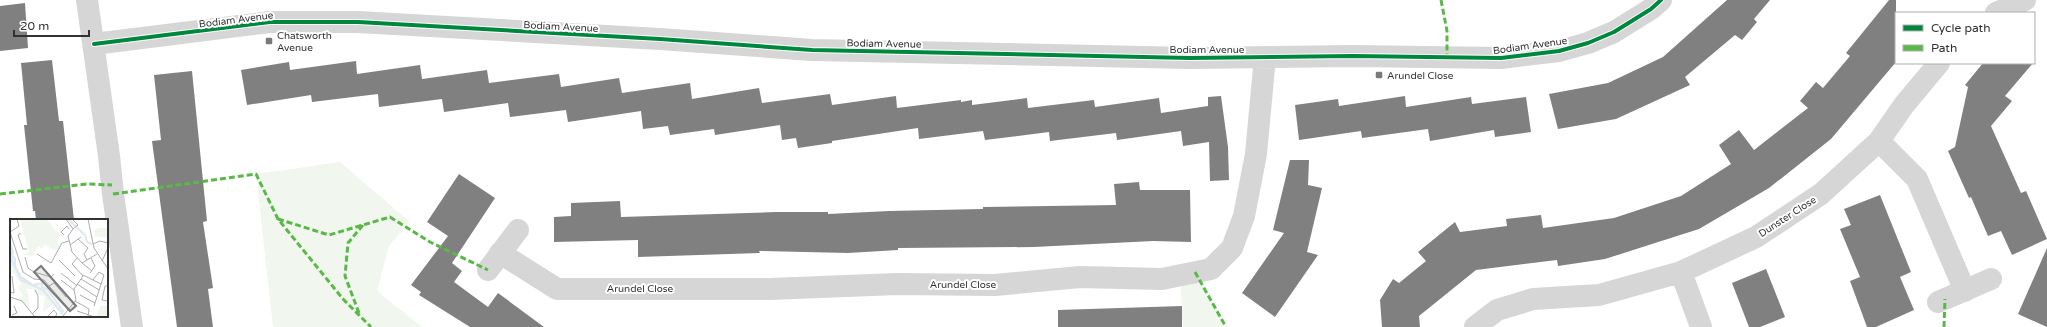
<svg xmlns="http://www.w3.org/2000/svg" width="2047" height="327" viewBox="0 0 2047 327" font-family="'Varela Round',sans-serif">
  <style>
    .green { fill: #f1f6ee }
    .building { fill: #808080 }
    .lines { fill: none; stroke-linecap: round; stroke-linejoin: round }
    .street { stroke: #d6d6d6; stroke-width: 22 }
    .quiet { stroke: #58b947; stroke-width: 3; stroke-dasharray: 6 3; stroke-linecap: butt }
    .cycleway-casing { stroke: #fff; stroke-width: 6 }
    .cycleway { stroke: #00873e; stroke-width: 4 }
    .poi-dot { fill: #7a7a7a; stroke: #fff; stroke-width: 1.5 }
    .labels { text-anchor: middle; stroke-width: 4; stroke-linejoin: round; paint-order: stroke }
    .street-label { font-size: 10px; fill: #323232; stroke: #fff }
    .poi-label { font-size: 10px; fill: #323232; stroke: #fff; text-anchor: start }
    .inset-river { fill: none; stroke: #dde8f2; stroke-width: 2 }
    .inset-road { fill: none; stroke: #adadad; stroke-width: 1 }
    .view { fill: #7a7a7a; fill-opacity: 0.15; stroke: #7a7a7a; stroke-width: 2 }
    .inset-edge { fill: none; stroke: #323232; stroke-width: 2 }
  </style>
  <rect width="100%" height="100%" fill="#fff"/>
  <path class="green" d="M340,162L410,222L389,246L377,291L422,327H273L256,174Z
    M1195,272L1227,327H1183L1180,275Z"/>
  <path class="building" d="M1727,0H1770L1754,19L1757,22L1742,40L1735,35L1685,77L1690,85L1616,119L1558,129L1549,94L1608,83L1663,57Z
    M1889,0H1896V62L1831,139L1769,188L1699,229L1605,259L1558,266L1557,260L1476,270L1419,316L1420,327H1382L1380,300L1393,279L1399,283L1426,261L1418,252L1455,222L1460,232L1507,226L1506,219L1541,215L1543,228L1614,218L1681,196L1731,164L1719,145L1739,130L1754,150L1808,108L1800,101L1816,82L1823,88L1850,56L1846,53Z
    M25,3L28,48L0,51V6Z
    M52,60L59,121H63L74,220H36L35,211H33L24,125H27L21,63Z
    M356,61L357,74L420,65L422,79L487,70L489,83L559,74L561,87L619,78L622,93L690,83L692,99L759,88L762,103L830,94L832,105L896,96L897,108L961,100V102L972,100V105L1027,98L1028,108L1094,100L1095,107L1159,98L1161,113L1208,106V97L1221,96L1228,147L1229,180L1210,181L1209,142L1183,146L1181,131L1117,140L1116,133L1050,141L1049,132L985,140L983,131L919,139L918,128L832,141V143L798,148L796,138L782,140L780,125L715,135L714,129L670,135L668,126L643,129L641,111L568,122L566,110L510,117L508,103L444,112L442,99L379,107L378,94L312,102L311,95L247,105L241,70L289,62L290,70Z
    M1983,63H2033L2005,96L2012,101L1991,126L2021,193L2026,191L2047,239L2012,255L2001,231L1988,236L1971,197L1969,198L1948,151L1955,147L1968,87L1965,85Z
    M192,71L207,221L203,222L213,288L208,289L213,327H177L152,141L161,140L154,75Z
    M1405,96L1406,107L1471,97L1472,104L1526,97L1531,132L1495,137L1494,130L1430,141L1428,129L1362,138L1361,131L1299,140L1295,105L1338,99L1339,106Z
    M1290,160H1309L1308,185L1322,188L1307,252L1318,255L1275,317L1242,293L1284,233L1273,230Z
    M459,174L495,198L452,263L462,271L454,282L488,307L498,293L544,327H470L419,295L421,292L411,285L448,236L427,222Z
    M1139,182L1140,190H1190L1191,242L1153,241L1034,247L898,248V250L848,253L759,251L760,253L638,257V240L554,242V217L571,216V203L620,201L621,217L776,212H828V214L889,211L983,209V207L1116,205L1114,184Z
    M1880,195L1911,272L1900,277L1914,310L1876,327H1867L1850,281L1860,277L1840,229L1851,225L1844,209Z
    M2047,248V327L2018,314Z
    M1766,269L1785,317L1760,327H1749L1732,283Z
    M1182,306V327H1058V310Z"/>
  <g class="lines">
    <path class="street" d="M87,0L109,156L113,194L132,327
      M1996,13L2025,0
      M94,44L270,22H358L660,39L812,50L1190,58L1353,56L1501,58L1559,51L1588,43L1614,32L1651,9L1661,0
      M1879,141L1917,179L1965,291
      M500,253L557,289H770L897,284L995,285L1080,277L1162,279L1211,269L1232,248L1244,216L1256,154L1265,57
      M488,270L518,230
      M1681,272L1701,327
      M1938,302L1991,279
      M1475,327L1497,310L1533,299L1599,295L1681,272L1756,237L1821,194L1879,141L1904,105L1939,63"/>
    <path class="quiet" d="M1441,0L1447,31V59
      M0,194L87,184L112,185
      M113,194L256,174L278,219L343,299L371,327
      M278,219L329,235L390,217L430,242L488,270
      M1195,272L1226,327
      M359,313L345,276L348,243L363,225
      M1944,327L1945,299"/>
    <defs>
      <path id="cycleway" d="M94,44L270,22H358L660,39L812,50L1190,58L1353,56L1501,58L1559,51L1588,43L1614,32L1651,9L1661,0"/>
    </defs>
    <use href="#cycleway" class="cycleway-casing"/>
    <use href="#cycleway" class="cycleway"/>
  </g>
  <g class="poi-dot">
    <rect x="265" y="37" width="8" height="8" rx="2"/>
    <rect x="1375" y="71" width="8" height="8" rx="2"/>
  </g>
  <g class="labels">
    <g class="street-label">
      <text transform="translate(236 19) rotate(-7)" y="4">Bodiam Avenue</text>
      <text transform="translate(561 26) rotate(3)" y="4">Bodiam Avenue</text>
      <text transform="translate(884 43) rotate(1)" y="4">Bodiam Avenue</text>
      <text transform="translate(1530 45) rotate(-8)" y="4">Bodiam Avenue</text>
      <text x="1207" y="53">Bodiam Avenue</text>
      <text transform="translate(1787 216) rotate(-33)" y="4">Dunster Close</text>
      <text x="963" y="288">Arundel Close</text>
      <text x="640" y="292">Arundel Close</text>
    </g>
    <g class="poi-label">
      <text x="277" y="39">Chatsworth<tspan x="277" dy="12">Avenue</tspan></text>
      <text x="1387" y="79">Arundel Close</text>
    </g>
  </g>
  <g transform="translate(10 219)">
    <rect width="98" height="98" fill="#fff"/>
    <path d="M10,0H36L50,16L47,23L50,27L48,33L35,26L32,29L28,27L23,37L12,36L19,33ZM88,9H98V19L85,17V12ZM0,24L3,33L1,35L5,40V48L9,56L23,66H32L53,96H51L43,85L33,93L35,77L28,76L23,70H17L20,88L18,89L10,81L13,76L8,69L11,64L2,52L0,43ZM90,87H98V98H86Z" fill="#f1f6ee"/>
    <path class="inset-river" d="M58,0L75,16L77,23L82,25M0,24L3,33L1,35L5,40V47L10,57L23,66L32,64V68L37,70L54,93M0,37L11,61L33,71L53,95"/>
    <path class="inset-road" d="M56,0L63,10L58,17L62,33L72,44L87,35M78,0L84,29L98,50M63,10L68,6L63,1M0,13L13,53L24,60L34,61L59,90M0,13L9,7L7,0M11,14L8,16L13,30H17M54,16L51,13L57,7L59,10M68,20L78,29L74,35L77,41M83,25L90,22L98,24M60,26L71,18M27,35L41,44L52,24L59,22M15,38L18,49L24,53L41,58L44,55M49,41L65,57M92,42L98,29M72,44L82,52M51,54L66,66M80,54L85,47L81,39M73,56L91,65M71,60L89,71M51,61L64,71M83,61L89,53L94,56L84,87M67,65L87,78M39,67L44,64L56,78M0,73L4,74L2,57M70,76L85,84M0,78L12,82L25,98M65,82L79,90L78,98M98,82L92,81L95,67H98M67,92L82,97M22,95L28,89V77L25,71M2,96L7,94L4,87M53,97L66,81L64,70L73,57L62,45L67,39M37,98L44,91L47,95L45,98"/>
    <path class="view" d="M31,47L66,87L60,92L24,53Z"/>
    <rect width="98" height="98" class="inset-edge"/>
  </g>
  <rect x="1895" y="12" width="140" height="52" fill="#ffffff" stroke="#adadad"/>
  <rect x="1903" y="25" width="20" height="6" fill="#00873e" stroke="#adadad"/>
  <text x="1931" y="32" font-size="12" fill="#323232">Cycle path</text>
  <rect x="1903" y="45" width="20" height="6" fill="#58b947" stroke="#adadad"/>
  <text x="1931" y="52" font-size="12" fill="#323232">Path</text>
  <path d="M14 30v6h75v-6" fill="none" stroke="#323232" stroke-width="2"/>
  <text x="20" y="30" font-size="12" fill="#323232" stroke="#ffffff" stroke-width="3" paint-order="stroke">20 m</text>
</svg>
